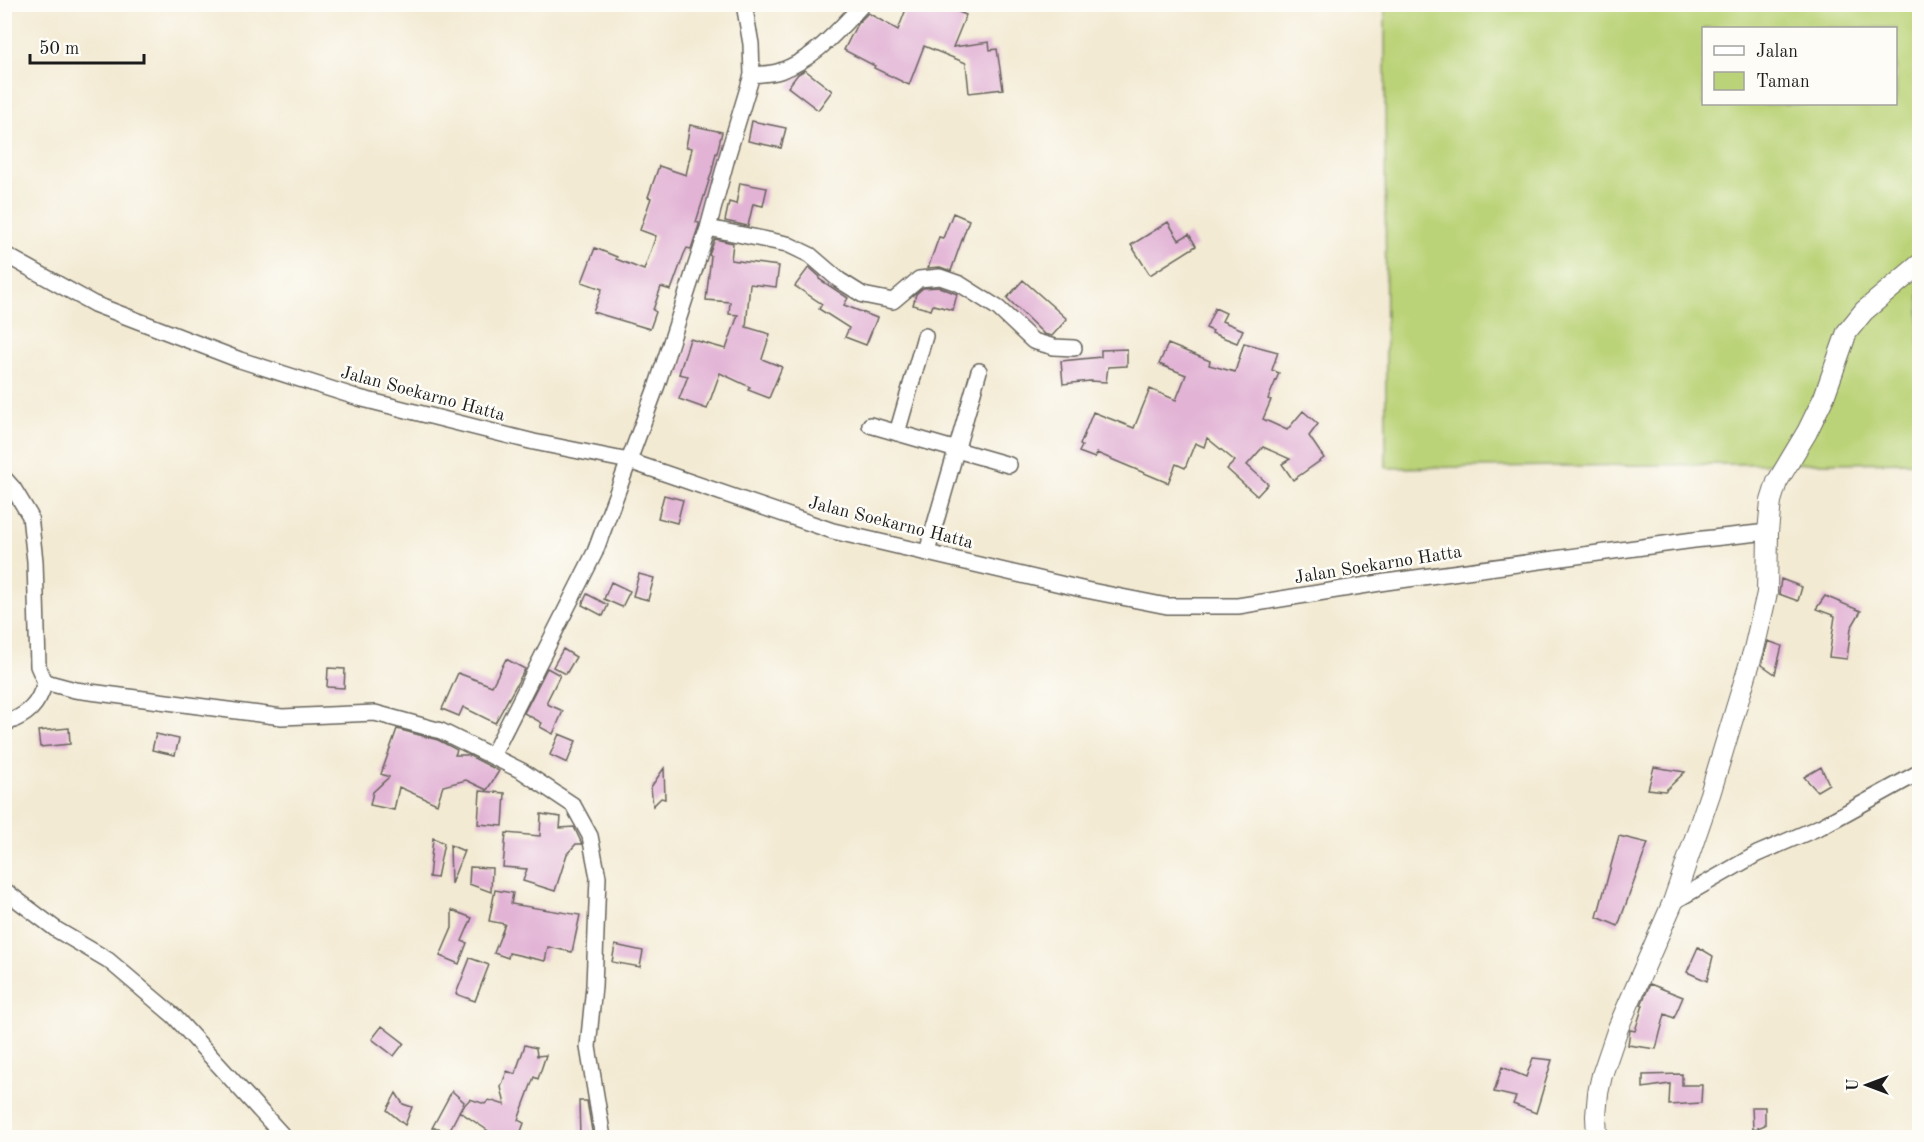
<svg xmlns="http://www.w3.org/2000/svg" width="1924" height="1142" viewBox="0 0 1924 1142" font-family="'Old Standard TT',serif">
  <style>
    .green { fill: #bbd378; stroke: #6c784a; stroke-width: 1.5; fill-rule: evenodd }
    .building { fill: #e2b3d5 }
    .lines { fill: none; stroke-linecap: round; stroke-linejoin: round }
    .minor-casing { stroke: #67645c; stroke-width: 18 }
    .major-casing { stroke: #67645c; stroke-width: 22 }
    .minor { stroke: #fff; stroke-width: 15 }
    .major { stroke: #fff; stroke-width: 20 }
    .labels { text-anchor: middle; stroke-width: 5; stroke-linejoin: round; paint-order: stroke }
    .street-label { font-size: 18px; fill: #1c1c1c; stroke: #fdfcf7 }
  </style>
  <rect width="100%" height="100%" fill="#fdfcf7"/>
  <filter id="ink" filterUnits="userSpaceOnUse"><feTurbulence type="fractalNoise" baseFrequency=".0167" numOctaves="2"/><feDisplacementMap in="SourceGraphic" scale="12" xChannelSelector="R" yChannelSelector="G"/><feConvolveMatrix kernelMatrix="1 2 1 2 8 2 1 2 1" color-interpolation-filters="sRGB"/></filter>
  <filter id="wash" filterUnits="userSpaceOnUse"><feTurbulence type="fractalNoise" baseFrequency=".008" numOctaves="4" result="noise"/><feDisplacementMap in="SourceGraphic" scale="24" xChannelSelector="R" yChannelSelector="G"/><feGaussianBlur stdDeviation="1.35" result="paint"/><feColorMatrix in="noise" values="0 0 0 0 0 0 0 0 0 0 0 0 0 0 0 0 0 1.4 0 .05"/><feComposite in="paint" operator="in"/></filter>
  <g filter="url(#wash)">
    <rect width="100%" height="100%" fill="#f3ead3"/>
    <path class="green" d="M1385,5H1919V462L1386,468ZM1704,28H1896V104H1704Z"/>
    <g id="blocks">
      <path class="building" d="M908,4H939L966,15L953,47L989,42L990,50L997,49L1003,89L969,93L966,63L924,46L909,85L874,68L875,66L844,50L857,24L868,13L898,30Z
        M805,70L832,91L818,110L788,87L798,74Z
        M752,121L786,128L781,148L748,141Z
        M690,125L722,132L717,153H716L712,171L696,222L699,223V225L691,249L687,248L684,254L671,290L661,287L653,310L656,312L650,329L593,312L602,289L582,282L595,248L617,257L616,259L644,270L656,236L640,230L651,198L648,197L659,166L686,175L692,148L686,147Z
        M740,183L767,188L763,206L753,204L748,226L725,221L729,202L736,204Z
        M953,213L969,220L951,271L940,267L928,268L939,237L943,238Z
        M1168,222L1179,240L1189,234L1196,246L1150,275L1131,245Z
        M715,239L733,243L731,260L779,266L776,287L750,284L746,327L770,334L762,359L782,367L769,398L748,390L750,387L720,373L707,409L679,399L688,376L679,374L690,339L726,349L738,315L729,314L730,302L706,300L711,256L709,255Z
        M809,267L820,277L819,279L848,298L844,305L877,318L866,345L845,337L849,328L819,309L822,304L795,286Z
        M1023,280L1067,319L1052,336L1044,334L1007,298Z
        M939,287L957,294L953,310L933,305L931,310L913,305L916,294L923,288Z
        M1215,308L1226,313L1222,321L1243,330L1237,343L1212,333L1213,331L1206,328Z
        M1244,343L1278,352L1272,370L1279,373L1268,399L1271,400L1263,419L1287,430L1303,411L1318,424L1309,436L1324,458L1293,480L1282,464L1290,459L1263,447L1247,465L1268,484L1257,496L1227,469L1235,461L1207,438L1204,447L1195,443L1185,468L1176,464L1168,483L1097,453L1095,458L1079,452L1082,446L1080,445L1093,412L1134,428L1150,389L1176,400L1186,375L1159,364L1168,344L1210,361L1209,365L1235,372Z
        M1127,349V366L1108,367L1106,382L1090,381L1063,384L1061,361L1101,357V350Z
        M664,495L683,500L677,523L658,518Z
        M639,574L654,578L648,600L633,596Z
        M1781,579L1802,587L1798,601L1779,594Z
        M611,582L630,591L622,607L604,599Z
        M587,594L608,605L603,616L582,605Z
        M1825,596L1861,611L1851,628L1847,659L1829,657L1835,616L1816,609Z
        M1768,641L1782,646L1775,674L1762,665Z
        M563,649L576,657L566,674L553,667Z
        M506,659L525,669L495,723L463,707L459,716L442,709L458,673L492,686Z
        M328,668L345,669L344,688L327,687Z
        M547,668L560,675L547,701V704L563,711L553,734L540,727L542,723L524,713Z
        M69,728L70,744L40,747L38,731Z
        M397,729L438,740L457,750L455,755H468L499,771L487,790L466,780L443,786L437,804L399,787L394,810L370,805L373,792L389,777L381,774Z
        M156,734L179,739L175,755L152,750Z
        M559,734L576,741L567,763L550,755Z
        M1654,767L1685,772L1665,791L1648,789Z
        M1821,767L1829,784L1817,791L1804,777Z
        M664,768L665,799L661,798L653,806L651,787Z
        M480,791L505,793L503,826L478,824Z
        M541,814L561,817L560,828L574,827L582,844H576L567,854L555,891L523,881L527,869L503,867L506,833L540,836Z
        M1619,836L1648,843L1618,926L1597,917Z
        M433,838L444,843L437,878L429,877Z
        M450,845L464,851L451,884Z
        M470,867L492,868L491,892L469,884Z
        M495,890L513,893L511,904L580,915L572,952L548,947L545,961L509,953L508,958L494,953L505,924L489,921Z
        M452,910L472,918L462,941L467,943L459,964L440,956L452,928Z
        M615,945L643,951L640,967L612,962Z
        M1698,947L1713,956L1707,981L1687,972Z
        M470,958L489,965L475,1001L456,994Z
        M1650,984L1683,997L1674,1018L1665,1014L1656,1049L1628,1045L1630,1030L1635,1031L1643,1005H1641Z
        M382,1026L404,1043L394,1056L372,1039Z
        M525,1045L536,1048L537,1056L546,1055L538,1079L534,1077L518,1120L524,1123L519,1137H489L490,1132L459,1111L470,1099L485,1104L489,1100L505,1105L501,1087L507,1071L515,1074Z
        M1533,1058L1552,1060L1536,1113L1513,1104L1516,1097L1494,1092L1502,1067L1526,1077Z
        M1682,1074V1085H1702L1701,1103L1669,1105L1670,1084L1643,1088V1075Z
        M452,1091L464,1102L446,1137L439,1128H432Z
        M396,1093L403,1104L412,1107L405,1125L387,1110Z
        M579,1101H587L593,1137H580Z
        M1752,1107H1765V1125L1753,1130Z"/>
    </g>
  </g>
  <g filter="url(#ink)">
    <use href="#blocks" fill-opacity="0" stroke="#67645c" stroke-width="1.5"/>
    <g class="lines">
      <defs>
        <path id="minor" d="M752,75C761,74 771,74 780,71C815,59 838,30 863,4
          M708,228L787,244L810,255L839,280L863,295L893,301L919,279L940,277L960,284L998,308L1033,341L1054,347L1074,348
          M4,254L94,304L240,360L359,398L534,442L629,461L833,531L1086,590L1167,606H1238L1386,582L1694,540L1768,532
          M870,425L1009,465
          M897,433L925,336
          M4,478L13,488L30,516L35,561L38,666L45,682L75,690L282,717L375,713L441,731L522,771L573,805L590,836L598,877L594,986L588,1047L603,1138
          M927,552L979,371
          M4,724C28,715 38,706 45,682
          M492,756L595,552L657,385L708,228L728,154L752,75L751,44L744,4
          M4,890L57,930L108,960L174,1016L285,1138
          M1673,902L1757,854L1822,826L1920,772"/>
        <path id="major" d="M1597,1138L1596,1116L1598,1093L1602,1075L1618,1028L1673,902L1710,794L1754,649L1767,593L1768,532L1771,501L1777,482L1807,432L1824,397L1847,332L1864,311L1920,264"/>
      </defs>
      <use href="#minor" class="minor-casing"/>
      <use href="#major" class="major-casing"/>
      <use href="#minor" class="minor"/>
      <use href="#major" class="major"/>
    </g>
  </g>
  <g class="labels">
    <g class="street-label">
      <text transform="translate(423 393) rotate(15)" y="6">Jalan Soekarno Hatta</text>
      <text transform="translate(891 522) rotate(14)" y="6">Jalan Soekarno Hatta</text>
      <text transform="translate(1378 564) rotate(-9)" y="6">Jalan Soekarno Hatta</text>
    </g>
  </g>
  <rect width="1924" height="1142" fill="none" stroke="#fdfcf7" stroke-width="24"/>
  <rect x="1702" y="27" width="195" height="78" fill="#fdfcf7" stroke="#a3a29f" stroke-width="1.5"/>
  <rect x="1714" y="46" width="30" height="9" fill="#ffffff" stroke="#a3a29f" stroke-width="1.5"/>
  <text x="1756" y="57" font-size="18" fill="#1c1c1c">Jalan</text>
  <rect x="1714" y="72" width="30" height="18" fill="#bbd378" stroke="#a3a29f" stroke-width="1.5"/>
  <text x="1756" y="87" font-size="18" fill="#1c1c1c">Taman</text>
  <g transform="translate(1867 1085) rotate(270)" stroke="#fdfcf7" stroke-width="4.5" paint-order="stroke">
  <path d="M0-4.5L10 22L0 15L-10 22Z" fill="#1c1c1c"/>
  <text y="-9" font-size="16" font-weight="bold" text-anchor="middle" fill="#1c1c1c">U</text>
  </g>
  <path d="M30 54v9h114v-9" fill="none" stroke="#1c1c1c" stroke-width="3"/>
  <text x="39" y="54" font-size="18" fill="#1c1c1c" stroke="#fdfcf7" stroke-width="4.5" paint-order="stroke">50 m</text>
</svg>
